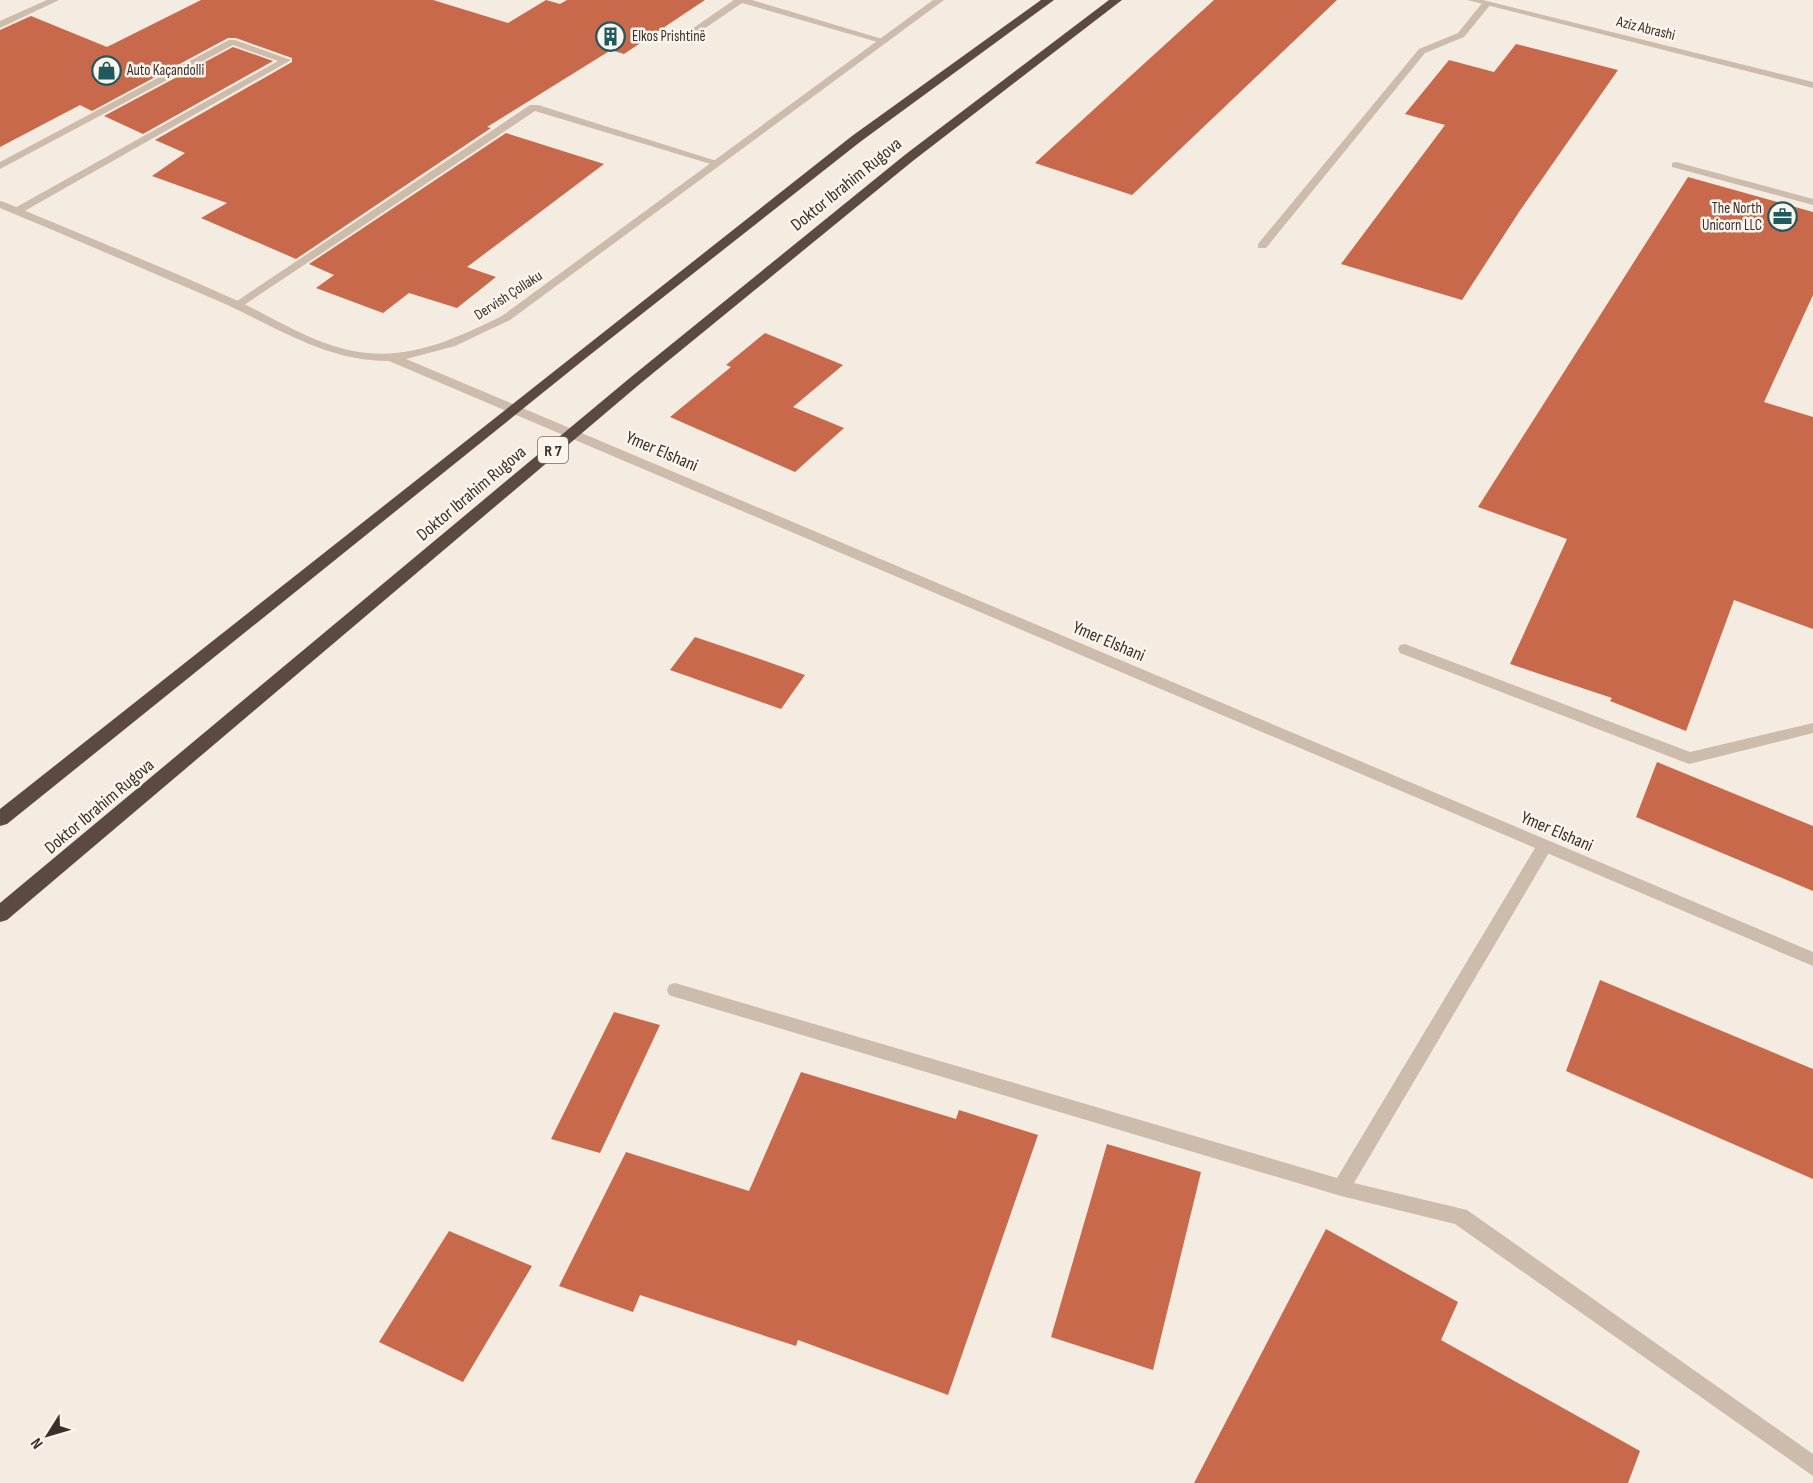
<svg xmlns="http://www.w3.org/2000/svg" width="1813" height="1483" viewBox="0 0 1813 1483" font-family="'Sofia Sans Condensed',sans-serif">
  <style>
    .building { fill: #c8694b }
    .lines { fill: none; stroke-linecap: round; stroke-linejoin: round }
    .service { fill: #cdbbac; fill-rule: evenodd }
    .minor { fill: #cdbbac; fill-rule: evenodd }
    .motorway { fill: #5c4a42; fill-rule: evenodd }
    .labels { text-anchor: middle; stroke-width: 5; stroke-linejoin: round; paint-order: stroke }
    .far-street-label { font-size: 15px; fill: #3b302b; stroke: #fbf5ee }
    .far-poi-label { font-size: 15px; fill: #3b302b; stroke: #fbf5ee; text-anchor: start }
    .shield { fill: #fbf5ee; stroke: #756b66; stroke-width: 1.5 }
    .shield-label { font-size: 16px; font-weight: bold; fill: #3b302b }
    .street-label { font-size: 18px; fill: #3b302b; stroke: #fbf5ee }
  </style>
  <rect width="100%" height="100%" fill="#f4ebe1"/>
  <path class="building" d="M201,0H433L508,23L546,0L560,4L567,0H705L624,54L611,50L487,127L491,128L296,259L201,218L227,203L152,176L185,153L155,140L292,62V58L236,38H228L92,111L80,105L0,147V30L31,16L107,47Z
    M1214,0H1337L1132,195L1035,163Z
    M1516,44L1618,70L1519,212L1462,300L1341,264L1445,125L1405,114L1449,60L1494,72Z
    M233,47L273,61L143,134L104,116Z
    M506,133L604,164L467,267L496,277L457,308L409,293L383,313L316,288L334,275L309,264Z
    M1688,177L1813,212V295L1764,402L1813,417V629L1734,600L1686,731L1610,701L1612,698L1510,664L1567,539L1478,507Z
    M765,333L843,365L793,407L844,428L795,472L670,417L731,367L726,365Z
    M695,637L754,657L805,675L781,709L670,670Z
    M1657,762L1813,826V891L1636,817Z
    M1600,980L1813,1069V1179L1566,1071Z
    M614,1012L660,1025L600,1153L551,1139Z
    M801,1072L956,1119L959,1110L1038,1135L948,1395L798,1340L796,1346L640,1295L633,1312L559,1286L626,1152L749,1191Z
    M1107,1144L1201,1172L1153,1370L1051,1337Z
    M1326,1229L1458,1302L1441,1340L1640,1451L1628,1483H1194Z
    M449,1231L532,1266L463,1382L379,1342Z"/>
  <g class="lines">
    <path class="service" d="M47,0H59L0,28V21Z
      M734,0H752L889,41L881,43L742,3L698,33H692V29Z
      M1483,2L1491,4L1464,37L1425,53L1266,248H1258V244L1419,49L1458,33Z
      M229,40H235L291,60L21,213H13V209L278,61L233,45L0,169V162Z
      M530,105H538L723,163L714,165L535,111L241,307H233L231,305Z
      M1676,162L1813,199V205L1672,167V163Z
      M1405,644L1690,752L1813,723V733L1689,764L1400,653L1398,649L1400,645Z
      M1544,841L1550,843L1552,847L1550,851L1354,1183L1467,1210L1813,1454V1476L1455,1224L1341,1196L675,997L669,995L667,990L669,985L675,983L1337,1178L1538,843Z"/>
    <path class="minor" d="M933,0H944L510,320L455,346L406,359L1813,952V966L389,361C326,361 278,328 223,303C149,271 74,239 0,208V201L4,202C82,235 161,266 238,301C280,321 321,349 368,353C416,358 461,336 502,316Z
      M1467,0H1483L1813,82V88Z"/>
    <path class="motorway" d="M1041,0H1054L860,142L586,358L7,824L0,826V809L852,136Z
      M1109,0H1122L914,160L641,383L7,920L0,922V903L631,377L906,154Z"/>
  </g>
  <defs>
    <symbol id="building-ring" viewBox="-11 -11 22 22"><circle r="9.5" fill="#fbf5ee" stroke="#1f5a5e" stroke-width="1.5"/><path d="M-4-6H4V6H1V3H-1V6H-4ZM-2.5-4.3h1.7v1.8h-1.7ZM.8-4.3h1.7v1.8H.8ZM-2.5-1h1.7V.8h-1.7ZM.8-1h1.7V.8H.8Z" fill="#1f5a5e"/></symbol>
    <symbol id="shop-ring" viewBox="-11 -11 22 22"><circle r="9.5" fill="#fbf5ee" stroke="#1f5a5e" stroke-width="1.5"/><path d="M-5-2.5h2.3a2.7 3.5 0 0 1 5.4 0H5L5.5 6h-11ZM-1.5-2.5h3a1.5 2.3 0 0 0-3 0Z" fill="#1f5a5e"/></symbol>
    <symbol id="office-ring" viewBox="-11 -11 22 22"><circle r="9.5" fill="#fbf5ee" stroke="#1f5a5e" stroke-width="1.5"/><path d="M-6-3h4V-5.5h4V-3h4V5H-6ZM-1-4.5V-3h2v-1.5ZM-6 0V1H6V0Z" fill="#1f5a5e"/></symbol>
  </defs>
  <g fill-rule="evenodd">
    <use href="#building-ring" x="594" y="20" width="33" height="33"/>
    <use href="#shop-ring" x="90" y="54" width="33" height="33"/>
    <use href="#office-ring" x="1766" y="200" width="33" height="33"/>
  </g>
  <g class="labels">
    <g class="far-street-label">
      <text transform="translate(1646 28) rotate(14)" y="5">Aziz Abrashi</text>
      <text transform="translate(508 295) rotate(-33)" y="5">Dervish Çollaku</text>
    </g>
    <g class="far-poi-label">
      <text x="632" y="41">Elkos Prishtinë</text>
      <text x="127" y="75">Auto Kaçandolli</text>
      <text x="1762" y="213" text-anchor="end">The North<tspan x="1762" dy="17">Unicorn LLC</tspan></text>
    </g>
    <rect class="shield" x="538" y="437" width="30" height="26" rx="4.5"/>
    <g class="shield-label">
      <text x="553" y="456">R 7</text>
    </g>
    <g class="street-label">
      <text transform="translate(846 184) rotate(-39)" y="6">Doktor Ibrahim Rugova</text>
      <text transform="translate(662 451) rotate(23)" y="6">Ymer Elshani</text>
      <text transform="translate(471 493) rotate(-40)" y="6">Doktor Ibrahim Rugova</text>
      <text transform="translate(1109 641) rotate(23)" y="6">Ymer Elshani</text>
      <text transform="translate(99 806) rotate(-40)" y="6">Doktor Ibrahim Rugova</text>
      <text transform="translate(1557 831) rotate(23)" y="6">Ymer Elshani</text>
    </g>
  </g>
  <g transform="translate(48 1435) rotate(233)" stroke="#fbf5ee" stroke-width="4.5" paint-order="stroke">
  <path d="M0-4.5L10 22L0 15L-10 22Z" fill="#3b302b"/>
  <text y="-9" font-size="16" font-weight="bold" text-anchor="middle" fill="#3b302b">N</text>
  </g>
</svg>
